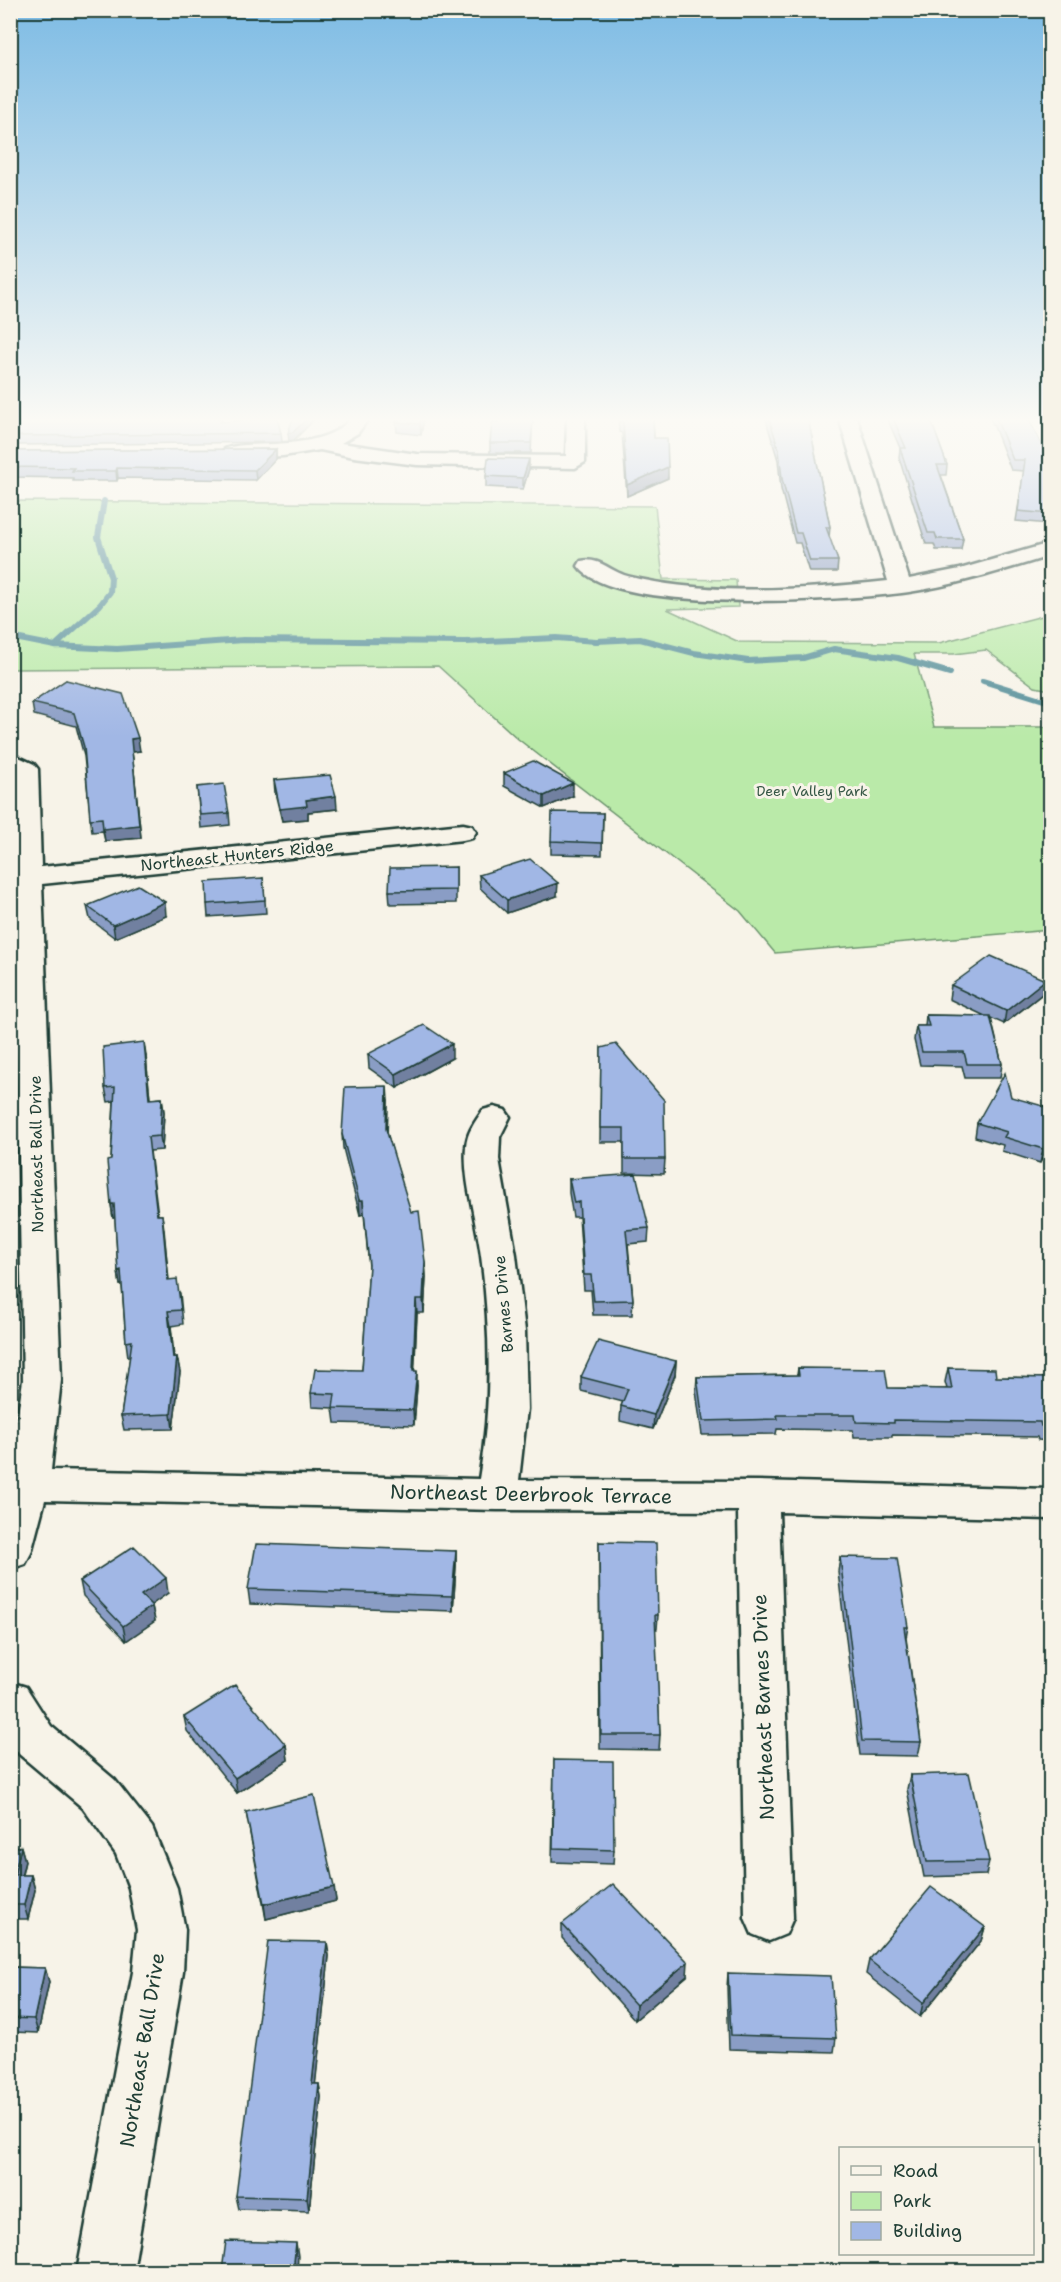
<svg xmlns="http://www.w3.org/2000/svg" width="1061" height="2282" viewBox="0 0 1061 2282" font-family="'Shantell Sans',sans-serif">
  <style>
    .green { fill: #baeaa9; stroke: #6c946e; stroke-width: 1.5 }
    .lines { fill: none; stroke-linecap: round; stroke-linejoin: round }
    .stream { stroke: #578f99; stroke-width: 6 }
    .minor-casing { stroke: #1f3d34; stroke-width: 5 }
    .minor { fill: #f7f3e8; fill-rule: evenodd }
    .wall { fill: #8a9dc5; stroke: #1f3d34; stroke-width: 1.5 }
    .shaded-wall { fill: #7180a0; stroke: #1f3d34; stroke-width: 1.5 }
    .building { fill: #a1b7e5; stroke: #1f3d34; stroke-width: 1.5 }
    .labels { text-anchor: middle; stroke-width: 6; stroke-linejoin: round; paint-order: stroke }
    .far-park-label { font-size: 14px; fill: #365746; stroke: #f7f3e8 }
    .street-label { font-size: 16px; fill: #1f3d34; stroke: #f7f3e8 }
    .near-street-label { font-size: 20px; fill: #1f3d34; stroke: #f7f3e8 }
  </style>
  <rect width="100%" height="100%" fill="#f7f3e8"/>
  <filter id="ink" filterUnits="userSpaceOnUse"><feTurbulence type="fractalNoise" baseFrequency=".0167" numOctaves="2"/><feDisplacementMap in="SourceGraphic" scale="12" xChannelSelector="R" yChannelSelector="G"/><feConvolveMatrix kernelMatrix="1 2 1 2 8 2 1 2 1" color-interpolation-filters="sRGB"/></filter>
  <g filter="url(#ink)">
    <path class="green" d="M11,501L655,506L663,579L736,580L738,607L667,609L739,642L939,643L1050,614V690L1035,687L986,650L954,654H914L934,727H1050V930L775,953L740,911L518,739L438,666L11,669Z"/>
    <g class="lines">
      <path class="stream" d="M10,637L55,646L117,649L243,640L465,642L556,638L596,641L640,639L694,653L748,661L803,658L834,649L898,658L950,673
        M55,646L100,605L110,592L111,578L98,537L104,501
        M983,681L1050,702"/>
      <defs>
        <path id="minor" d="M351,418H369L358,433L341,443L417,454L566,456L567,418H585V462L575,468L417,465L354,457L320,450L283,456L245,458H231L221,452C233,436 321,457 351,418Z
          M839,418H857L909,579L960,569L1050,543V556C1004,570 957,585 909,592C851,600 613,616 578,566L581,561C598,557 609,570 624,575C633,578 645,580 655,582C730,595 812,589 888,581Z
          M10,753L34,764L38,769L41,867L463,824L472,826L476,832L472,838L463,840L42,884L61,1380L51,1470L479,1479C492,1404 491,1331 481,1256C477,1222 463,1180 466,1147C467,1132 475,1122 483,1110L494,1107L505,1110L510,1117L500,1137L499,1159L516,1255L525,1331L527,1409L519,1480L758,1481L1050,1489V1519L779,1512L793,1918L786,1934L769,1941L752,1934L745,1918L738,1511L497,1510L45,1500L31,1553L25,1564L10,1569V1469L23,1380L14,887H10V871L14,870Z
          M10,1682L26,1687L51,1726L115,1780L152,1827L177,1888L185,1930L183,1972L133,2272H77L133,1972L137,1930L129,1888L116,1854L83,1808L19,1754L10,1740Z"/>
      </defs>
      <use href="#minor" class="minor-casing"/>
      <use href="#minor" class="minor"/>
    </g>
    <path class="wall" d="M222,418V422L281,433L282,442L16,445L15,436Z
      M397,418H424L421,435L397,432L396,422Z
      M533,418L531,453H490V443L498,422Z
      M618,418H653L654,438L668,478L627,496L622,433L619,432Z
      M766,418H808L830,527L829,538L838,561L837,572H809L800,543H795L781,489L778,460L768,427Z
      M887,418H930L947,465L946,475H941L963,539L961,550H936L934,544H926L899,458L900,448Z
      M989,418H1028L1050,462V517L1049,524L1016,521L1024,471L1011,470L993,424Z
      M276,449V459L256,480L118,478L117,481H73V478L10,477V451Z
      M529,469L523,489L486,487V476Z
      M66,680L140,751L132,752L141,838L105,841L103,831L92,832L84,756L76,726L34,715L32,703Z
      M504,773L573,796L544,808L504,786Z
      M274,780L337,809L308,812V819L282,821L275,793Z
      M197,787L229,813L230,825L201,828Z
      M603,813L602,855L551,854V841Z
      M456,867V903L390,904L389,891Z
      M479,875L557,896L507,913L480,888Z
      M263,878L266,913L208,917L207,904Z
      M87,906L166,916L115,938L90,919Z
      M1045,980L1042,994L1004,1024L991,1018L1002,1064L1000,1078H965L962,1066L920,1065L914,1040L916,1026H925L926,1015L985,1016L949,999L951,985Z
      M601,1048L665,1159L664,1174L624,1173V1142H600Z
      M368,1054L452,1058L397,1088L369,1068Z
      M146,1056L150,1099L162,1098L164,1112L162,1150L150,1151L158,1215H162L169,1280L180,1293L183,1324L171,1326L174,1358L177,1357L180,1372L173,1429L124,1430L121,1416L130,1356L128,1357L126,1342L122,1285H120L118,1271L115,1218H113L111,1204V1160L114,1101L108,1102L105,1088Z
      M1011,1097L1050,1143L1040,1163L1002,1151L1003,1145L975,1137L977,1123Z
      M388,1100L387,1133L425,1262L426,1277L424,1313H417L414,1371L417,1386L414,1425L335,1423L333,1408L312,1407L311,1393L362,1370L369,1267L364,1214L360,1215L343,1148L342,1134Z
      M569,1179L649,1228L648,1242L628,1244L633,1300L632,1315H593L591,1290H584L579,1217H573L569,1193Z
      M676,1361L675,1375L653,1429L620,1421L621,1406L623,1402L581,1391V1377Z
      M798,1368L888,1388L947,1389L945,1382L948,1368L996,1377L1050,1378V1441L1038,1440L1037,1437L892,1435V1437H854L853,1430L777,1429L776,1434L702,1435L696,1391L697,1377L797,1375Z
      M599,1542L658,1615L657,1629H655L660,1735L659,1750L600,1749Z
      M456,1551V1566L453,1611L250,1604L248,1589Z
      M840,1557L908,1627L906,1638L921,1742L918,1756L860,1755L838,1572Z
      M80,1581L168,1593L151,1605L152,1606L155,1621L126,1641L83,1596Z
      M184,1717L286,1745L288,1760L237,1793L187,1731Z
      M554,1760L614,1850L613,1864L552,1862Z
      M910,1775L989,1861L986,1875L924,1877L907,1789Z
      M246,1812L334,1887L336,1901L266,1919Z
      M10,1846L21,1847L25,1861L22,1875H31L35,1890L28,1919H10Z
      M562,1924L687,1976L635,2020L562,1938Z
      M985,1927L981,1941L920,2017L866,1974L869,1960Z
      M327,1942L329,1956L315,2084H319L321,2097L309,2211L239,2209L236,2196Z
      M10,1967L45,1968L49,1982L38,2033L13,2032L10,2042Z
      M728,1973L836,2038L834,2052L729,2049L727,1987Z"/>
    <path class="shaded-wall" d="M308,418H316L294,440L289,441L288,433Z
      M421,418H424L421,435L420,424Z
      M276,449V459L256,480L255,470Z
      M529,459V469L523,489V478Z
      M668,467V478L627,496V485Z
      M117,468L118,478L117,481L116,471Z
      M138,738L140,751L132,752L141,838L105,841L103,829L131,739Z
      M573,783V796L544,808V796Z
      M336,796L337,809L308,812V819L282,821L280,809L306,800Z
      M558,883L557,896L507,913V900Z
      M165,902L166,916L115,938L113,925Z
      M1045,980L1042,994L1004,1024L1006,1011Z
      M144,1042L146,1056L151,1113L149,1099Z
      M452,1044V1058L397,1088L396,1074Z
      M387,1086L388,1100L387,1143L386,1129Z
      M162,1098L164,1112L162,1150L160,1136Z
      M1050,1135V1143L1040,1163L1043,1149Z
      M359,1200H363L364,1214L360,1215Z
      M111,1204H114L116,1218H113Z
      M162,1215L164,1229L170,1294L168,1280Z
      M425,1262L426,1277L424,1313L423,1299Z
      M121,1270L124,1285H120L118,1271Z
      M416,1299L417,1313L414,1386L413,1371Z
      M168,1311L171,1326L175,1372L173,1358Z
      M177,1357L180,1372L173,1429L171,1414Z
      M676,1361L675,1375L653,1429L654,1415Z
      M417,1371V1386L414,1425L413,1410Z
      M456,1551V1566L453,1611L452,1596Z
      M166,1578L168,1593L144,1610L141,1595Z
      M152,1606L155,1621L126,1641L123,1626Z
      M286,1745L288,1760L237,1793L235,1778Z
      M21,1847L25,1861L18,1889L14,1875Z
      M31,1875L35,1890L28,1919L24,1905Z
      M334,1887L336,1901L266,1919L264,1904Z
      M985,1927L981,1941L920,2017L923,2003Z
      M327,1942L329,1956L314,2097L312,2084Z
      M688,1962L687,1976L635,2020L636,2005Z
      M45,1968L49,1982L38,2033L34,2019Z
      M10,2024L13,2032L10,2042Z
      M319,2084L321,2097L309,2211L307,2198Z
      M10,2116L13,2124L10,2137Z
      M296,2243L298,2256L297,2271H293Z"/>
    <path class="building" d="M26,418H222L220,422L277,418L281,433L15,436Z
      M293,418H308L293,432L288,433Z
      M397,418H421L420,424L396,422Z
      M498,418H533L531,443H490L492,422H498Z
      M619,418H653L654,438H667L668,467L627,485L623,422H619Z
      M769,418H808L830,527H826L838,561H810L801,533H796L782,479L779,450Z
      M893,418H930L947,465H937L963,539H937L935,533H928L900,448H906Z
      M996,418H1028L1050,462V514L1018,511L1025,460H1013Z
      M276,449L255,470L117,468L116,471H72L74,468L10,467V451Z
      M488,458L529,459L523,478L486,476Z
      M66,680L123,694L138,738L131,739L139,825L103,829L102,818L90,819L84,747L74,713L32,703Z
      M533,761L573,783L544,796L504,773Z
      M330,775L336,796L306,800L307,806L280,809L274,780Z
      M224,784L229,813L200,815L197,787Z
      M552,812L603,813L602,843L551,841Z
      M530,859L558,883L507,900L479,875Z
      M456,867V890L389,891L390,868Z
      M263,878L265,900L207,904L206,882Z
      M138,885L165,902L113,925L87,906Z
      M991,956L1045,980L1006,1011L951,985Z
      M926,1015L990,1016L1002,1064H967L964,1052H922L916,1026H929Z
      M424,1025L452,1044L396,1074L368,1054Z
      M144,1042L149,1099L162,1098L160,1136L148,1137L157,1215H162L168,1280L177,1279L181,1310L168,1311L173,1358L177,1357L171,1414L121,1416L132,1341L126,1342L121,1270L118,1271L114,1204H111L107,1161L111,1160L115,1087L105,1088L103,1047Z
      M616,1044L664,1100L665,1159H624V1128H600L601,1048Z
      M1005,1073L1011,1097L1050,1108V1135L1043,1149L1004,1137L1007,1132L977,1123Z
      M387,1086L386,1129L411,1212L419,1211L425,1262L423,1299H416L413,1371H417L413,1410L333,1408L335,1394L311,1393L315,1369L362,1370L369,1265L363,1200H359L342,1134L345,1087Z
      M636,1174L649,1228L626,1230L633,1300L594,1301L591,1275H584L579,1202L574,1203L569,1179Z
      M598,1341L676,1361L654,1415L621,1406L628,1389L581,1377Z
      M798,1368L885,1369L888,1388L952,1389L948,1368L995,1369L996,1377L1050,1378V1426H1041L1040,1422L894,1420V1423L856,1422L855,1415H777L778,1419L703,1421L697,1377L799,1375Z
      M599,1542L656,1543L658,1615H655L660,1735H601Z
      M256,1544L456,1551L452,1596L248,1589Z
      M134,1546L166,1578L141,1595L152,1606L123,1626L80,1581Z
      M840,1557L897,1558L908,1627H904L921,1742L862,1741Z
      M235,1685L286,1745L235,1778L184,1717Z
      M554,1760L613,1761L614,1850L553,1848Z
      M969,1773L989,1861L927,1862L910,1775Z
      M314,1795L334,1887L264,1904L246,1812Z
      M10,1846L21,1847L14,1875H31L24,1905H10Z
      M613,1884L688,1962L636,2005L562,1924Z
      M931,1887L985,1927L923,2003L869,1960Z
      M268,1941L327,1942L312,2084H319L307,2198L236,2196Z
      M10,1967L45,1968L34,2019L10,2018Z
      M728,1973L831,1976L836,2038L731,2035Z
      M226,2241L296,2243L293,2271H222Z"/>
  </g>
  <linearGradient id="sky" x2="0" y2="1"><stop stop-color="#7dbbe4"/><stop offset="0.57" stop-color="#fbfaf5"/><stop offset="1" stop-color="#fbfaf5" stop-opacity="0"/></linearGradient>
  <rect width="1061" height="737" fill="url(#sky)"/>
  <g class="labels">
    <g class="far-park-label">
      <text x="812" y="796">Deer Valley Park</text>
    </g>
    <g class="street-label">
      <text transform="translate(237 855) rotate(-6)" y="6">Northeast Hunters Ridge</text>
      <text transform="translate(36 1154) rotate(-91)" y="6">Northeast Ball Drive</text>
      <text transform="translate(503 1304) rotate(-95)" y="6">Barnes Drive</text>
    </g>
    <g class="near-street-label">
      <text transform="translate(531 1494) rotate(1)" y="7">Northeast Deerbrook Terrace</text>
      <text transform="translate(763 1707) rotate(-92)" y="7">Northeast Barnes Drive</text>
      <text transform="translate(142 2050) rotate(-81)" y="7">Northeast Ball Drive</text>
    </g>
  </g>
  <rect width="1061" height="2282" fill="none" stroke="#f7f3e8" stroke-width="36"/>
  <rect x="18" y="18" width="1025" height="2246" fill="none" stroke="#1f3d34" stroke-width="2" filter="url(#ink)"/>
  <rect x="839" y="2147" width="195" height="108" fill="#f7f3e8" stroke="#a1aaa0" stroke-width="1.5"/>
  <rect x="851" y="2166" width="30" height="9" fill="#f7f3e8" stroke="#a1aaa0" stroke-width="1.5"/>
  <text x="893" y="2177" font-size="18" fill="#1f3d34">Road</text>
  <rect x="851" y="2192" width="30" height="18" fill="#baeaa9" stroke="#a1aaa0" stroke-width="1.5"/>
  <text x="893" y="2207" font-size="18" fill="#1f3d34">Park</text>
  <rect x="851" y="2222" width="30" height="18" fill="#a1b7e5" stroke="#a1aaa0" stroke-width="1.5"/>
  <text x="893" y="2237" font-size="18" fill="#1f3d34">Building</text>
</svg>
